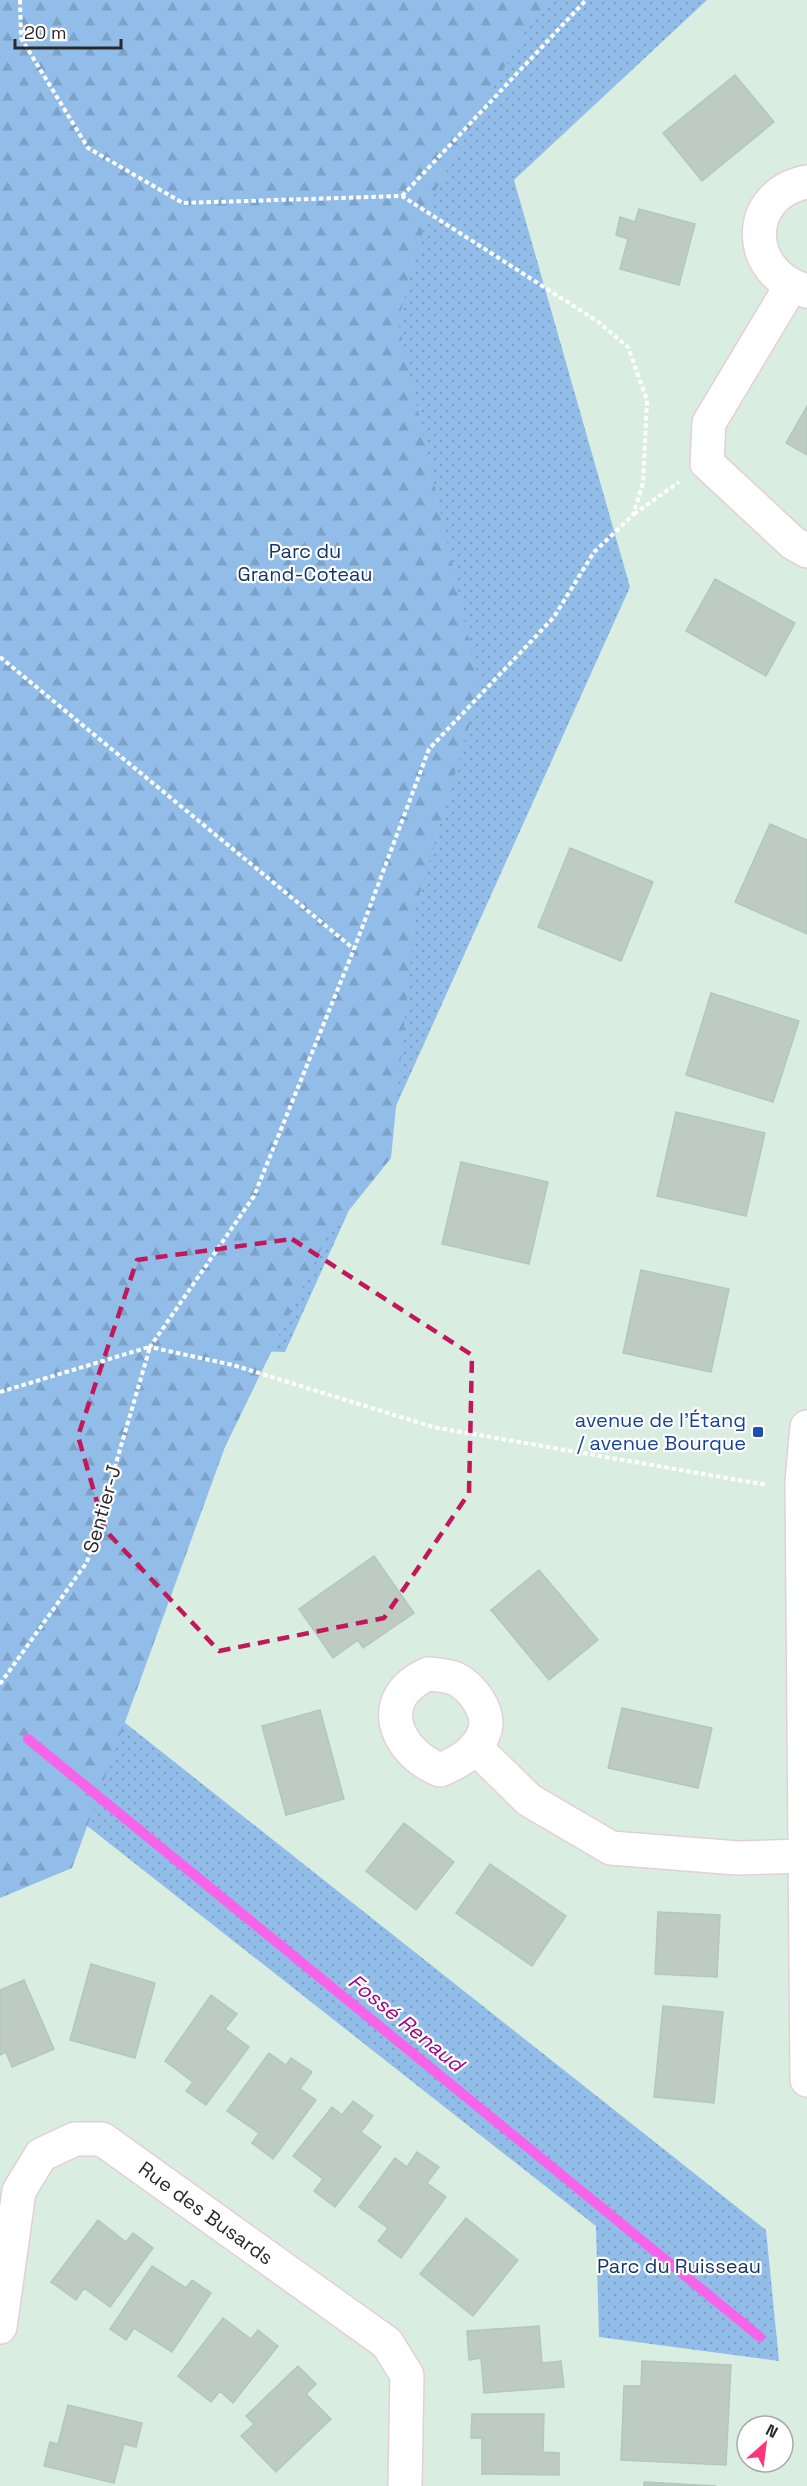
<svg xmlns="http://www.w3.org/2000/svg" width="807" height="2486" viewBox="0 0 807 2486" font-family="'Space Grotesk',sans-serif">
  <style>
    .green { fill: url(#green-dots) }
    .forest { fill: url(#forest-firs) }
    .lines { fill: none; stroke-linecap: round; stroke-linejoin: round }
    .stream { stroke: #f864e9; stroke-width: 10 }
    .building { fill: #bdcbc3; stroke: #b3c8bd; stroke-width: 1.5 }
    .minor-casing { stroke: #e4cfd6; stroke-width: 36 }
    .path { stroke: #fff; stroke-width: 4; stroke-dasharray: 4.5 3; stroke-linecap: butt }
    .minor { stroke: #fff; stroke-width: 33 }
    .marked { fill: none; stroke: #c2185b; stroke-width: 4.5; stroke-dasharray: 12 8; stroke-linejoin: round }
    .transit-dot { fill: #1a4fb4; stroke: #fff; stroke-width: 2 }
    .labels { text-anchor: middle; stroke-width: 4.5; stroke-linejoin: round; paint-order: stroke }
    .park-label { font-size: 20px; fill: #14356c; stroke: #fff }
    .transit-label { font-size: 20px; fill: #164399; stroke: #fff; text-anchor: end }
    .street-label { font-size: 20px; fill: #292929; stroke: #fff }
    .water-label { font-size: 21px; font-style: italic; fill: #a40387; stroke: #fff }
  </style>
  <defs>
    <pattern id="green-dots" width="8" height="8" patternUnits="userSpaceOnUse" patternTransform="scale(1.5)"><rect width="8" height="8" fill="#91bde8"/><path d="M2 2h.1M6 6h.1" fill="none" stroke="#7da2c7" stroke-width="1.8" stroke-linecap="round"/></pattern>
    <pattern id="forest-firs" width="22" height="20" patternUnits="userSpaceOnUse" patternTransform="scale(1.5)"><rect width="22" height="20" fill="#91bde8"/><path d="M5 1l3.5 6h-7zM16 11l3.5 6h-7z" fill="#7da2c7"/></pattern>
  </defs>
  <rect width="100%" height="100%" fill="#daede1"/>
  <path class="green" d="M0,0H707L514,180L630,587L285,1352L0,1342Z
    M124,1722L766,2230L779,2361L599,2337L596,2226L86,1825Z"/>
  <path class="forest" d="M0,0H557L533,17L433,195L398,321L480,689L416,906L391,1158L326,1239L225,1447L72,1868L0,1898Z"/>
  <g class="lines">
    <path class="stream" d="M28,1739L760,2337"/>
  </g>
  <path class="building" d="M735,75L774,122L702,181L663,133Z
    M639,209L695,224L679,285L620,269L628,239L616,235L620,217L635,222Z
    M807,406V455L786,443Z
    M715,579L795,623L766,676L686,631Z
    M770,824L807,840V934L735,902Z
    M570,848L653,882L621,961L538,927Z
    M711,993L799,1021L773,1102L686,1075Z
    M676,1112L765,1133L746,1216L657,1196Z
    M461,1162L548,1182L529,1264L442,1244Z
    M641,1270L729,1289L711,1372L623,1353Z
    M374,1556L414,1613L363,1648L358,1640L333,1658L299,1609Z
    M539,1570L598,1640L549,1680L491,1610Z
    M622,1708L712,1728L698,1788L608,1768Z
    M320,1710L344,1799L286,1815L262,1726Z
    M404,1823L454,1862L416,1910L366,1871Z
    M490,1864L566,1916L532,1966L456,1913Z
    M658,1912L720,1915L717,1977L655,1974Z
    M91,1964L155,1983L135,2058L70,2040Z
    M24,1980L54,2049L12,2067L6,2052L0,2055V1990Z
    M211,1995L237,2014L225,2029L249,2047L206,2105L186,2091L193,2082L165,2061Z
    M663,2006L723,2012L714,2103L654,2097Z
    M269,2053L286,2065L291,2058L312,2072L300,2089L316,2100L273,2159L252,2143L259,2133L227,2111Z
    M353,2101L373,2116L361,2132L381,2147L335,2207L314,2191L323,2179L293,2156L332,2107L342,2115Z
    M417,2152L439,2167L427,2183L446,2197L401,2258L378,2241L388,2228L359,2207L395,2158L407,2167Z
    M466,2218L518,2260L473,2316L420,2274Z
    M98,2220L126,2242L133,2233L153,2248L110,2307L84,2288L76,2300L51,2282Z
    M152,2266L186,2288L192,2280L211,2293L172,2352L134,2328L126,2340L110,2329Z
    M223,2318L251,2339L258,2330L278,2346L233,2403L220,2391L211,2402L178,2376Z
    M539,2326L542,2363L561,2361L564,2387L484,2393L481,2358L469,2360L467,2331Z
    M642,2361L731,2365L726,2465L621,2460L624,2386H641Z
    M298,2366L316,2384L306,2394L331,2419L276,2472L241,2436L254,2424L246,2416Z
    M68,2405L142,2423L136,2447L124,2444L114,2483L44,2466L50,2442L58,2444Z
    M472,2414H544L543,2452L559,2453V2475L482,2474V2438H471Z
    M644,2482L716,2486H644Z"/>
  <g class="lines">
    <defs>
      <path id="minor" d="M807,182C743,194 744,274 807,291
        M791,286L709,423L707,463L793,543L807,551
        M807,1427L802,1481L807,2080
        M428,1674C438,1675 447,1675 456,1679C472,1687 490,1711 485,1730C479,1751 459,1762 440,1770C394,1751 374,1698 428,1674Z
        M475,1747L529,1800L611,1848L738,1858L805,1856
        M0,2327L19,2191L41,2155L75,2139H102L387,2343L407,2375L405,2486"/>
    </defs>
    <use href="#minor" class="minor-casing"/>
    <path class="path" d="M20,0L21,38L88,148L183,203L402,196L597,321L628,347L647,400L643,483L633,515L594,552L554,617L429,749L354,949L254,1196L150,1347L233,1365L433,1427L767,1485
      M402,196L586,0
      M634,514L679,482
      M0,657L354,949
      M0,1392L149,1347
      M0,1684L87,1562L150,1347"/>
    <use href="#minor" class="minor"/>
  </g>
  <path class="marked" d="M292,1239L472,1355L469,1493L384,1618L219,1651L105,1530L78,1436L137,1260Z"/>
  <rect class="transit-dot" x="752" y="1426" width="12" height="12" rx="3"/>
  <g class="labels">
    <g class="park-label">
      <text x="305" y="558">Parc du<tspan x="305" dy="23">Grand-Coteau</tspan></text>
      <text x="679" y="2273">Parc du Ruisseau</text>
    </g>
    <g class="transit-label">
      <text x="746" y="1427">avenue de l'Étang<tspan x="746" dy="23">/ avenue Bourque</tspan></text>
    </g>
    <g class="street-label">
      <text transform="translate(102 1509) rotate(-74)" y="7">Sentier-J</text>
      <text transform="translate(206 2213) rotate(36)" y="7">Rue des Busards</text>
    </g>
    <g class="water-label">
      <text transform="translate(406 2023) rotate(39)" y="7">Fossé Renaud</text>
    </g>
  </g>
  <g transform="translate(765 2444) rotate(28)"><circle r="28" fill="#ffffff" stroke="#a9a9a9" stroke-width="1.5"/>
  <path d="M0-4.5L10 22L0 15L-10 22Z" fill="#ff357c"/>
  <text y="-9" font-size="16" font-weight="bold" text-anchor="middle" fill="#292929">N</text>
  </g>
  <path d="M15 39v9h106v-9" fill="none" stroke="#292929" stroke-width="3"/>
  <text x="24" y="39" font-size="18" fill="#292929" stroke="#ffffff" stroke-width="4.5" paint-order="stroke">20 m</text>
</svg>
